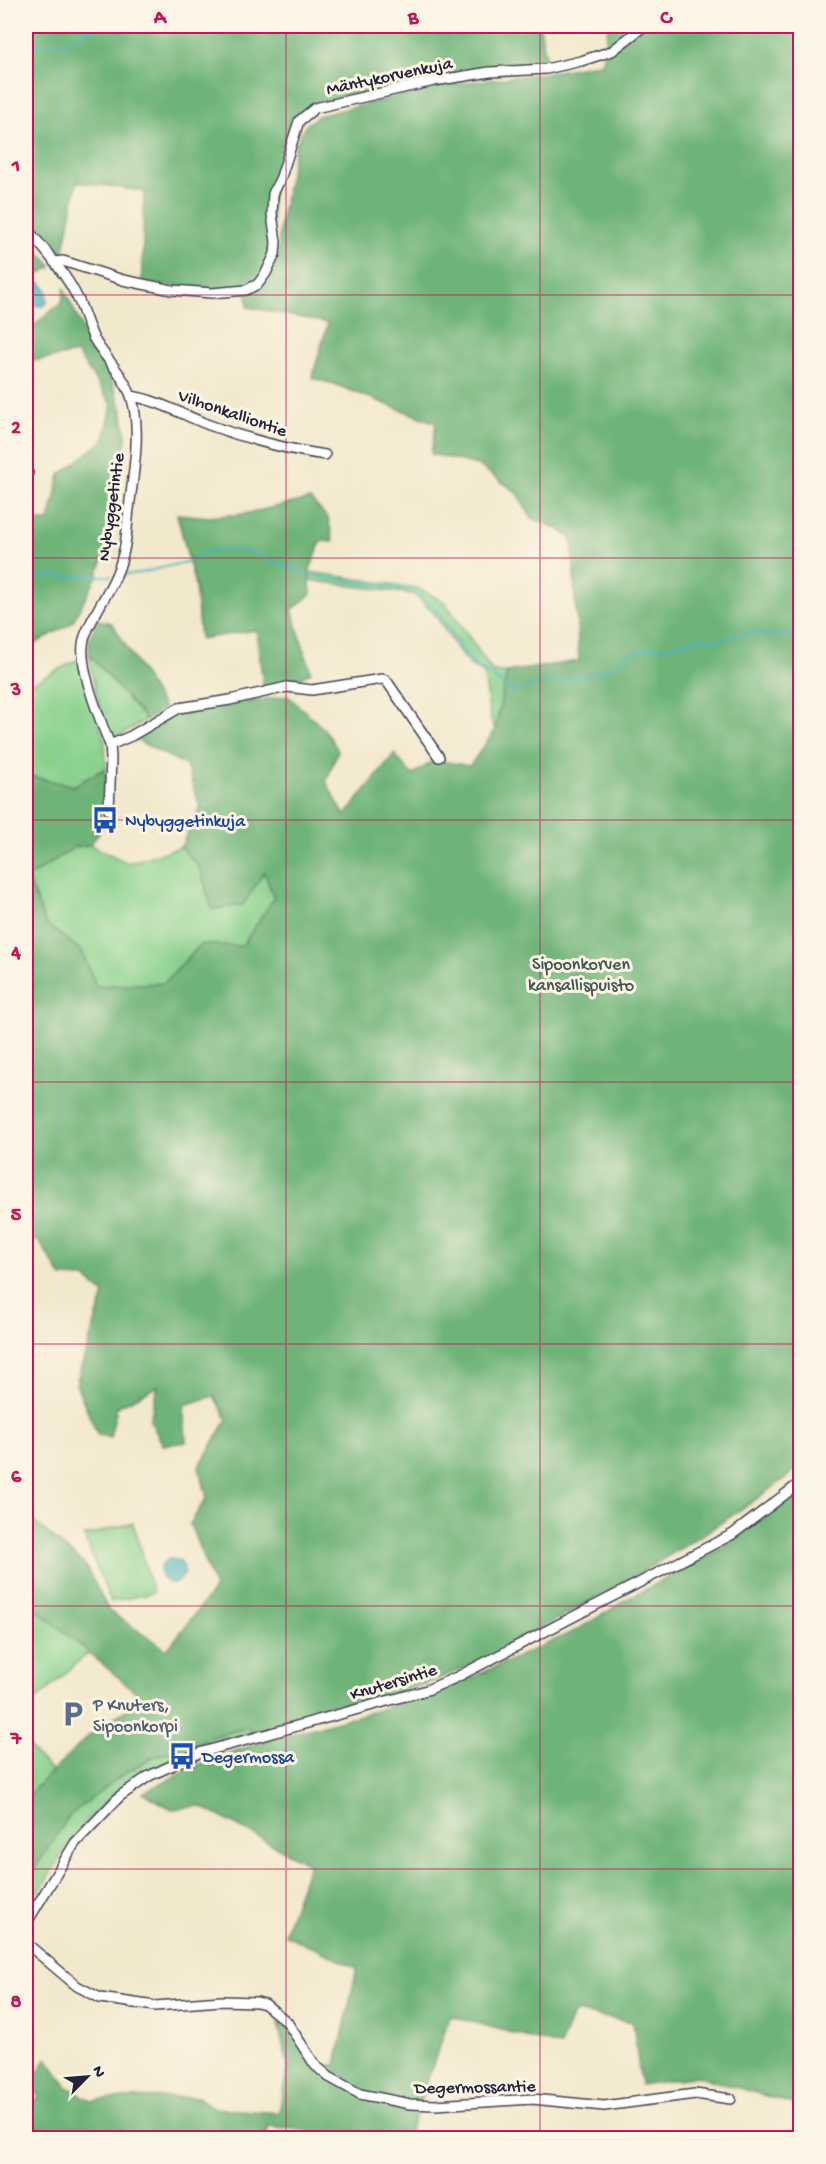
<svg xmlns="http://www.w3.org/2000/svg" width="826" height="2164" viewBox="0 0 826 2164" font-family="'Gochi Hand',sans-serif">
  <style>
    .green { fill: #89d18d; stroke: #567a64; stroke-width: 1.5 }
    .forest { fill: #6eb378; stroke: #486a5a; stroke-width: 1.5 }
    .water { fill: #45b4bd; stroke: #346b7c; stroke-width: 1.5 }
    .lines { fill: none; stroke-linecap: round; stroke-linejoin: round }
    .stream { stroke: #45b4bd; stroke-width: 2 }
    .minor-casing { stroke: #414051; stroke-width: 12 }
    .minor { stroke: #fff; stroke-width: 9 }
    .grid { fill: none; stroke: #c2185b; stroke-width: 1.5; stroke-opacity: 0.55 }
    .labels { text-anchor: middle; stroke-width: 6; stroke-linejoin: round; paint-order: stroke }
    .street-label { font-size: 18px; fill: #22223b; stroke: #fcf5e5 }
    .transit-label { font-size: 18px; fill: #164399; stroke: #fcf5e5; text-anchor: start }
    .park-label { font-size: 18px; fill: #415754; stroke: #fcf5e5 }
    .service-label { font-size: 18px; fill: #4e5e75; stroke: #fcf5e5; text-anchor: start }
    .neatline { fill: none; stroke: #c2185b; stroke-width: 2 }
    .grid-label { font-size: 20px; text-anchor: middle; font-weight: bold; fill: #c2185b }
  </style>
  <rect width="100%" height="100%" fill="#fcf5e5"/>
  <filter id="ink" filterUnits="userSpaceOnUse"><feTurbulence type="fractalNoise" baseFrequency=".0167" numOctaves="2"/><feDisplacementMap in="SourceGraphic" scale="12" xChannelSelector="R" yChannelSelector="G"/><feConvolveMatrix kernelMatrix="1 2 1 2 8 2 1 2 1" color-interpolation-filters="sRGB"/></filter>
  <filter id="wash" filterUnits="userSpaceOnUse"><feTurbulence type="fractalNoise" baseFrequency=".008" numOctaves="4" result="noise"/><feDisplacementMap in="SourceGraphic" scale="24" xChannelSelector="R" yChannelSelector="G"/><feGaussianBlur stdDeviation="1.35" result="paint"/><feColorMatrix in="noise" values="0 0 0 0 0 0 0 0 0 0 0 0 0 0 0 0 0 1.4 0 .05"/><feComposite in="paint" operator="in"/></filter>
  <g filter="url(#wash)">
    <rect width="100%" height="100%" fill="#f2e8cc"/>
    <path class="green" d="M309,572L417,588L445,602L493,672H507L495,730L490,716L484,673L471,666L462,656L434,613L413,594L310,580Z
      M89,654L146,720L116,738C101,731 91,671 89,654Z
      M79,659L105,742L106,768L73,786L26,775L28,685Z
      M90,845L128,863L181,847L200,868L212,909L264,871L274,899L242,947L201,944L164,983L96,986L82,951L46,924L27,877L75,847Z
      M133,1523L153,1593L111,1602L84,1536Z
      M38,1610L89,1652L26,1709V1626Z
      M249,1727L250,1733C188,1749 126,1773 84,1825C62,1852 44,1884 26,1914V1882L69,1816L118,1777L151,1758L211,1737Z
      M26,1740L33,1752L52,1772L26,1797Z"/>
    <path class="forest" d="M26,26H540L547,65L314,105L297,119L271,197L273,251L264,273L249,288L213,290L142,283L144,191L77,182L63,255L26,208Z
      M608,26H800V1467C727,1523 648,1570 567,1614C529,1635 491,1658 450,1674C386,1701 317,1716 250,1733L249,1727L211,1737L151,1758L118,1778L69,1816L26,1882V1797L98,1727L130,1708L137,1693L38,1610L26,1626V1523L30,1518L85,1565L109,1611L167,1650L215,1588L190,1524L207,1497L199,1467L227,1420L214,1396L184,1405L186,1442L163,1445L150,1420L158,1386L117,1407L110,1437L98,1435L76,1384L104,1294L85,1278L62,1277L39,1241L26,1239V775L73,786L106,768L105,802L100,817L103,827L90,845L75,847L27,878L46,924L82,951L96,986L164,983L201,944L242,946L274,898L264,872L243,905L212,909L200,868L181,847L200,807L186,765L134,739L152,727L182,711L288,696L325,730L338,750L326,782L345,816L394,754L412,775L435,760L470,766L495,730L507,672L579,661L572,539L557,528L532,519L516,492L478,465L431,454L436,423L334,384L312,378L328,323L248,307L247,293L278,256L280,224L296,144L305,126L318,116L440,86L547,73L603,63Z
      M26,238L52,266L34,277L26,271Z
      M64,289L89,342L110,375L123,414L126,438L109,545L94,582L72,623L26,649V521H49L60,475L104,440L112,405L77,353L26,362V329H30L62,302Z
      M310,499L328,518L333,542L321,541L309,572L311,594L292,610L311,672L288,683L264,690L256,630L200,639L195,585L177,514L209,517L244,514Z
      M98,620L112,623L164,709L146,720L89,654V639Z
      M800,1488V2109L794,2104L697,2076L641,2085L633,2022L574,2012L560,2046L450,2016L407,2138H310V2131L268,2126L267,2138H26V2108L39,2097L33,2080L47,2058L66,2086L92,2101L123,2098L198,2097L213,2108L279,2113L288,2065L278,2023L297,2028L309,2051L322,2066L336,2065L357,1968L284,1934L309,1864L200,1806L172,1809L143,1793L194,1766L252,1745L425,1697L473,1677L577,1630L617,1606L621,1602L689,1567L735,1539Z"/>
    <path class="water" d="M40,282L47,290V303L43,306H35L31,300V287Z
      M160 1571a12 12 0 1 1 24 0a12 12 0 1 1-24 0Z"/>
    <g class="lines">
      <path class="stream" d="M26,48L65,42L100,26
        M122,575L141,573L186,562L216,549L246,551L308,575L415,591L435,609L448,627L463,652L476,667L488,673L512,692L542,683L558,682L603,671L622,661L631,653L652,647L665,648L700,637L714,641L756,632L783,637L800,635
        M26,577L111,576
        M26,1496L34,1511"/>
    </g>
  </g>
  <g filter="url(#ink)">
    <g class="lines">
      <defs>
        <path id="minor" d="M26,228C45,250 66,273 79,301C84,313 88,327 94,339C105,358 123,374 131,396C142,428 133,476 129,509C127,525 127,542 122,558C115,586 95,609 85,636C75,661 100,719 110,745L111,758L109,810
          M54,262L63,261L123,280L172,290L212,293L246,290L258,284L266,273L275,254L276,242L272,214L273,194L281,177L299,121L315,108L434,81L490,72L546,69L581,61L612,51L644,26
          M131,396C158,400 183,415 209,425C247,439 285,449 325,455
          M26,472L28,473
          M110,745L131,736L179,708L230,700L287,687L312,690L382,679L386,680L439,757
          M26,1924L75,1843L120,1796L149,1776L199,1753L427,1690L457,1677L733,1534L800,1483
          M26,1943L77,1986L100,1998L155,2006L221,2001L257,2002L265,2004L287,2022L315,2065L329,2077L360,2094L410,2104L435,2105L532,2099L604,2106L695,2094L731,2099"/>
      </defs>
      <use href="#minor" class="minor-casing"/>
      <use href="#minor" class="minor"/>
    </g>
  </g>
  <path class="grid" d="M286,26V2138M540,26V2138M26,295H800M26,558H800M26,820H800M26,1082H800M26,1344H800M26,1606H800M26,1869H800"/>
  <defs>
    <symbol id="bus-bare" viewBox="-9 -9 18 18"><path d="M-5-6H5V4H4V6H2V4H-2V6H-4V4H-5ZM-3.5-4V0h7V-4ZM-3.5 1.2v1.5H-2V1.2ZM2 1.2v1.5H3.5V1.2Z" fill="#1a4fb4" stroke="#fcf5e5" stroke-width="2.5" paint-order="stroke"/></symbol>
    <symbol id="parking-bare" viewBox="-9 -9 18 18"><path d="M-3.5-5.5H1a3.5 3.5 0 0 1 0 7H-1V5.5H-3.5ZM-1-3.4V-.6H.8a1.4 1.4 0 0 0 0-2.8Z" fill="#5c6f8a" stroke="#fcf5e5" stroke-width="2.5" paint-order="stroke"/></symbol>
  </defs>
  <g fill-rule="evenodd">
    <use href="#bus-bare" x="86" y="801" width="38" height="38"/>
    <use href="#parking-bare" x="54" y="1695" width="38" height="38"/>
    <use href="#bus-bare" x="163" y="1737" width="38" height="38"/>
  </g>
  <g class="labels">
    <g class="street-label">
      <text transform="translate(389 75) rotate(-12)" y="6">Mäntykorvenkuja</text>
      <text transform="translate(233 412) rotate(19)" y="6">Vilhonkalliontie</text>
      <text transform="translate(110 507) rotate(-82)" y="6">Nybyggetintie</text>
      <text transform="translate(393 1681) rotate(-17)" y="6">Knutersintie</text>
      <text transform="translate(475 2086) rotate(-1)" y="6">Degermossantie</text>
    </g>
    <g class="transit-label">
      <text x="125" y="826">Nybyggetinkuja</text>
      <text x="202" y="1762">Degermossa</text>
    </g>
    <g class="park-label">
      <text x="581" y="969">Sipoonkorven<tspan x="581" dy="21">kansallispuisto</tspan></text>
    </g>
    <g class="service-label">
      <text x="93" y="1710">P Knuters,<tspan x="93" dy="21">Sipoonkorpi</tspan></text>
    </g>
  </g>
  <rect width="826" height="2164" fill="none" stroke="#fcf5e5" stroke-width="66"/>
  <g transform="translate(87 2077) rotate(65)" stroke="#fcf5e5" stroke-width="4.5" paint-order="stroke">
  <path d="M0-4.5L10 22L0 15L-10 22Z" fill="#22223b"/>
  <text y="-9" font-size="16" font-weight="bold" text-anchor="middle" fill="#22223b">N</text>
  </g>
  <rect x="33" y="33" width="760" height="2098" class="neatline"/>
  <g class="grid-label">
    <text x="160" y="23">A</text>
    <text x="413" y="23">B</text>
    <text x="666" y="23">C</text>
    <text x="16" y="171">1</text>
    <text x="16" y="433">2</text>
    <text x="16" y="695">3</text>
    <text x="16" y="958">4</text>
    <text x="16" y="1220">5</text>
    <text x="16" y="1482">6</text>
    <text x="16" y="1744">7</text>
    <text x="16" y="2007">8</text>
  </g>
</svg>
